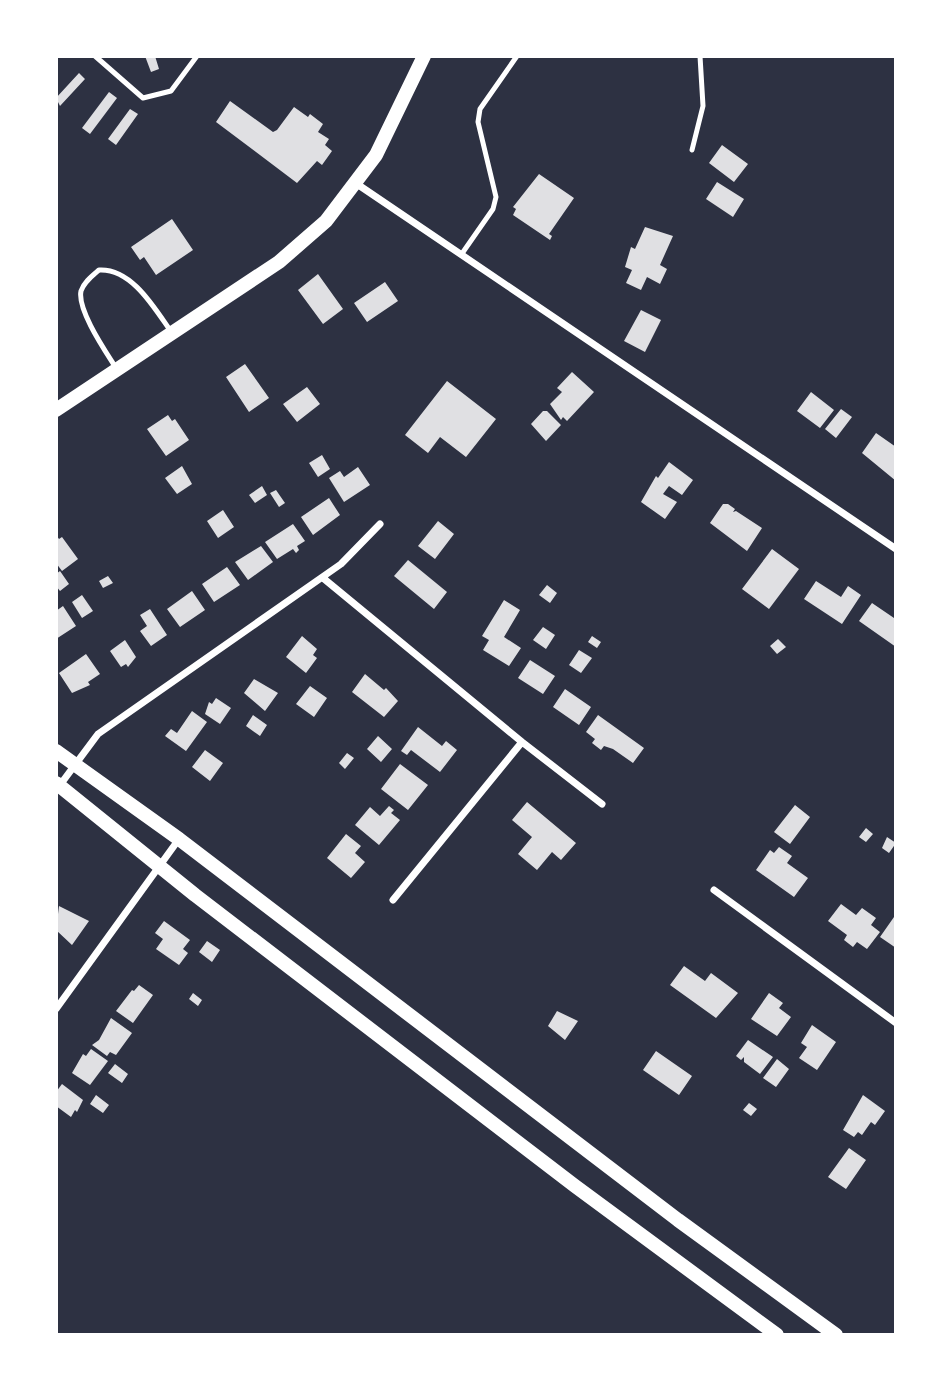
<svg xmlns="http://www.w3.org/2000/svg" width="952" height="1391" viewBox="0 0 952 1391" font-family="'Noto Sans',sans-serif">
  <style>
    .building { fill: #e0e0e3 }
    .lines { fill: none; stroke-linecap: round; stroke-linejoin: round }
    .service { stroke: #fff; stroke-width: 5 }
    .minor { stroke: #fff; stroke-width: 7 }
    .secondary { stroke: #fff; stroke-width: 14 }
  </style>
  <rect width="100%" height="100%" fill="#2d3142"/>
  <path class="building" d="M145,56H155L159,69L151,72Z
    M79,73L85,79L60,106L56,98Z
    M109,92L117,98L90,134L82,128Z
    M230,101L273,132L277,130L294,107L308,117L310,114L323,124L318,132L329,139L325,145L332,151L322,165L317,161L297,183L216,122Z
    M130,109L138,114L116,145L108,139Z
    M722,145L748,164L734,182L709,163Z
    M539,174L574,198L549,234L552,236L550,240L513,215L516,209L513,207Z
    M717,182L744,199L733,217L706,199Z
    M172,219L193,250L156,275L144,257L140,260L131,247Z
    M645,227L673,236L660,265L667,269L660,284L647,277L641,290L626,283L632,270L625,267L631,247L635,249Z
    M318,274L343,309L323,324L298,290Z
    M385,282L398,301L367,322L354,303Z
    M641,310L661,320L645,352L624,341Z
    M245,364L269,398L249,412L226,377Z
    M572,372L594,392L567,421L563,417L561,420L550,404L562,392L557,388Z
    M447,381L496,419L466,457L440,437L428,453L405,435Z
    M307,387L320,404L297,422L283,404Z
    M811,392L834,410L820,428L797,411Z
    M841,409L852,417L836,438L825,429Z
    M543,411H547L561,425L546,441L531,424Z
    M168,415L172,421L175,419L189,440L166,456L147,429Z
    M876,433L896,447V481L862,453Z
    M322,455L330,469L318,477L309,463Z
    M669,462L693,480L682,495L669,486L663,494L677,502L665,519L641,502L656,476L658,478Z
    M182,466L192,484L177,494L165,478Z
    M358,467L370,485L344,502L329,478L340,471L344,477Z
    M262,486L267,495L255,503L249,495Z
    M276,490L285,503L279,507L270,493Z
    M329,498L340,515L313,535L301,517Z
    M723,504H728L735,509L733,512L736,511L762,528L747,551L710,523Z
    M223,510L234,527L218,538L207,521Z
    M438,521L454,534L435,559L418,546Z
    M293,524L305,541L297,546L299,550L296,553L293,549L277,559L265,542Z
    M56,535L59,539L62,537L78,559L62,571L56,563Z
    M261,546L273,562L248,580L235,562Z
    M772,549L799,569L769,609L742,589Z
    M408,560L447,592L434,609L394,576Z
    M227,567L240,585L214,602L202,584Z
    M60,571L69,584L60,591L56,586V574Z
    M108,576L113,583L103,588L99,581Z
    M816,581L841,597L848,586L861,595L842,624L804,599Z
    M547,585L557,593L550,603L539,595Z
    M192,591L205,610L180,627L167,609Z
    M82,595L93,611L82,618L72,602Z
    M504,600L520,610L504,637L521,648L509,666L483,650L489,640L482,636Z
    M872,603L894,618L896,615V647L859,621Z
    M63,606L76,626L56,639V611Z
    M150,609L167,635L151,646L140,631L147,626L140,615Z
    M543,627L555,635L546,649L533,640Z
    M302,636L317,649L313,655L317,658L306,673L286,657Z
    M592,636L601,642L597,648L588,642Z
    M778,639L786,647L777,654L770,646Z
    M125,640L136,657L128,667L126,664L121,667L110,651Z
    M579,650L592,658L581,673L569,665Z
    M86,654L100,674L88,682L90,685L72,693L59,673Z
    M530,660L555,676L543,694L518,678Z
    M365,674L384,690L386,688L398,701L384,717L352,692Z
    M254,679L278,693L265,711L244,693Z
    M310,686L327,698L314,717L296,704Z
    M565,689L591,707L579,725L553,707Z
    M216,698L231,708L220,724L205,714L209,702L212,704Z
    M192,711L207,722L186,751L165,736L171,729L177,733Z
    M253,715L267,725L260,736L246,726Z
    M598,715L644,748L633,763L613,749L604,746L601,750L592,743L595,739L586,732Z
    M418,727L442,746L446,741L457,750L440,772L411,750L407,755L401,751Z
    M378,736L392,749L381,762L367,749Z
    M205,750L223,763L210,781L192,767Z
    M347,753L354,758L345,769L339,763Z
    M400,764L428,785L408,810L381,789Z
    M527,802L576,843L561,860L552,852L537,870L518,854L532,837L512,820Z
    M795,805L810,817L790,844L774,832Z
    M389,806L394,810L391,813L400,820L379,845L355,825L370,807L380,816Z
    M866,828L873,834L866,842L859,837Z
    M346,834L361,846L355,853L365,862L351,878L327,858Z
    M887,837L896,843L889,853L882,848Z
    M779,847L792,856L787,863L808,878L794,897L756,870L770,850L774,853Z
    M841,904L856,915L862,908L876,918L871,925L880,932L867,949L857,942L853,947L844,940L847,935L828,921Z
    M59,906L89,921L72,945L56,930Z
    M894,917L896,919V948L880,937Z
    M164,921L190,940L183,949L188,953L179,965L156,949L163,939L155,933Z
    M207,941L220,950L212,962L199,952Z
    M684,966L705,981L711,973L738,993L716,1018L670,985Z
    M139,985L153,995L133,1023L116,1011L132,990L134,991Z
    M193,993L202,1000L198,1006L189,999Z
    M769,993L783,1003L779,1008L791,1017L777,1036L751,1019Z
    M557,1011L578,1021L565,1040L548,1026Z
    M111,1018L132,1033L116,1055L110,1052L107,1056L92,1045L99,1040Z
    M812,1025L836,1042L817,1070L799,1058L807,1047L801,1043Z
    M748,1040L773,1057L760,1074L744,1062V1057L741,1060L736,1056Z
    M91,1049L108,1061L90,1085L72,1073L83,1054L86,1056Z
    M656,1051L692,1076L679,1095L643,1070Z
    M777,1059L789,1069L776,1087L763,1078Z
    M115,1064L128,1074L122,1083L108,1073Z
    M62,1084L83,1100L77,1112L75,1110L71,1117L56,1106V1092Z
    M96,1095L109,1105L103,1113L90,1104Z
    M863,1095L885,1111L875,1125L871,1122L862,1135L858,1132L854,1137L843,1130Z
    M749,1103L757,1109L751,1116L743,1110Z
    M849,1148L866,1160L846,1189L828,1177Z"/>
  <g class="lines">
    <path class="service" d="M95,56L143,98L171,91L197,56
      M692,150L703,106L700,56
      M461,255L493,209L496,197L478,122L480,109L517,56
      M116,368C106,352 77,310 81,291C84,282 92,276 99,270C132,268 155,309 172,333"/>
    <path class="minor" d="M357,184L896,549
      M323,578L522,742L602,804
      M60,785L98,734L341,564L380,524
      M714,890L896,1023
      M393,900L522,742
      M56,1009L179,839"/>
    <path class="secondary" d="M56,410L279,262L326,221L376,155L424,56
      M56,751L179,839L678,1220L836,1335
      M56,783L195,895L575,1186L777,1335"/>
  </g>
  <rect width="952" height="1391" fill="none" stroke="#ffffff" stroke-width="116"/>
</svg>
